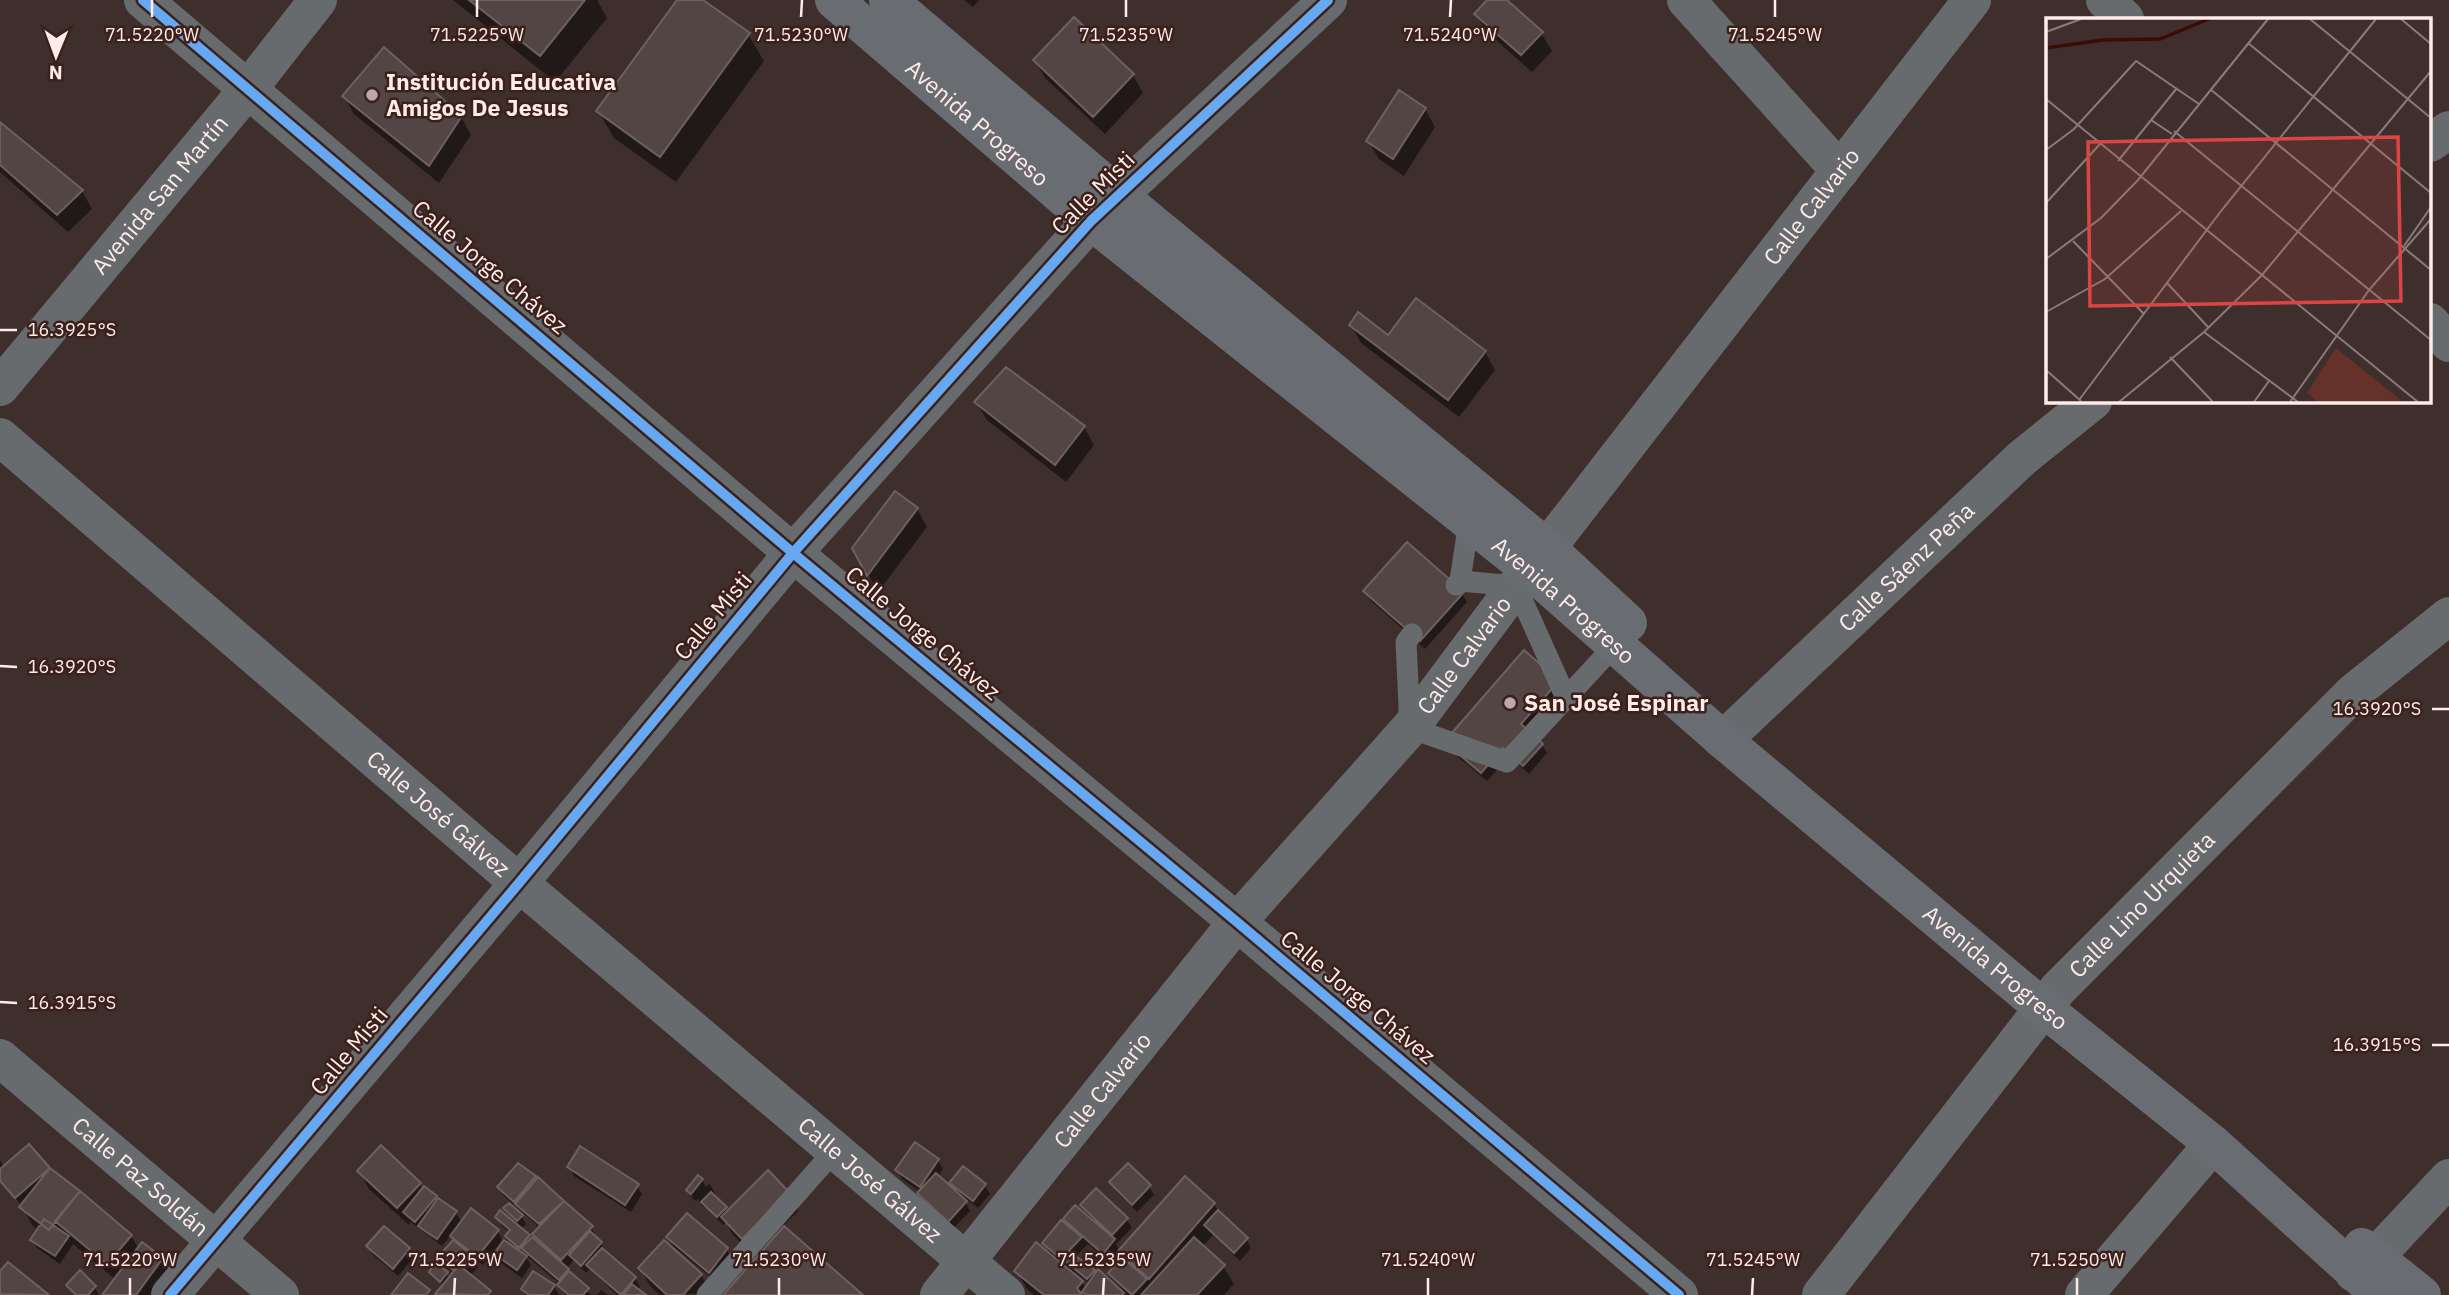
<svg xmlns="http://www.w3.org/2000/svg" width="2449" height="1295" viewBox="0 0 2449 1295" font-family="'IBM Plex Sans',sans-serif">
  <style>
    .shadow { fill: #0007; fill-rule: evenodd }
    .building { fill: #524544; stroke: #6e605e; stroke-width: 2 }
    .lines { fill: none; stroke-linecap: round; stroke-linejoin: round }
    .service { stroke: #676b6e; stroke-width: 21 }
    .minor { stroke: #676b6e; stroke-width: 38 }
    .tertiary { stroke: #676b6e; stroke-width: 38 }
    .secondary { stroke: #696c71; stroke-width: 38 }
    .cycleway-casing { stroke: #3b201b; stroke-width: 15 }
    .cycleway { stroke: #66a8f1; stroke-width: 10 }
    .ticks { fill: none; stroke: #ffebe8; stroke-width: 2.5 }
    .poi-dot { fill: #bba9a7; stroke: #3b201b; stroke-width: 2.5 }
    .labels { text-anchor: middle; stroke-width: 5; stroke-linejoin: round; paint-order: stroke }
    .poi-label { font-size: 23px; font-weight: bold; fill: #ffebe8; stroke: #3b201b; text-anchor: start }
    .street-label { font-size: 23px; fill: #ffebe8; stroke: #3b201b }
    .inset-river { fill: none; stroke: #3e0a06; stroke-width: 3.5 }
    .inset-road { fill: none; stroke: #8b7a78; stroke-width: 2 }
    .view { fill: #dc4545; fill-opacity: 0.15; stroke: #dc4545; stroke-width: 3.5 }
    .inset-edge { fill: none; stroke: #ffebe8; stroke-width: 3.5 }
    .ticks-label { font-size: 18px; text-anchor: middle; fill: #ffebe8; stroke: #3b201b; stroke-width: 5; stroke-linejoin: round; paint-order: stroke }
  </style>
  <rect width="100%" height="100%" fill="#3e2f2d"/>
  <path class="shadow" d="M453,0H597L607,18L555,82Z
    M679,0H700L748,34L764,61L676,182L614,138L598,111Z
    M964,0H979L973,7Z
    M1489,0H1505L1541,33L1552,51L1532,72L1487,32L1476,14Z
    M1035,61L1133,75L1143,93L1105,134L1045,78Z
    M344,96L461,117L471,135L439,183L354,114Z
    M1425,109L1435,127L1404,176L1379,159L1368,141Z
    M0,125L82,191L92,209L68,232L0,172Z
    M1351,325L1388,337L1485,352L1495,370L1459,417L1361,343Z
    M976,402L1084,427L1094,445L1066,482L987,420Z
    M917,509L927,527L878,592L854,548Z
    M1365,591L1462,593L1467,602L1425,649L1370,600Z
    M1524,653L1563,690L1527,732L1542,745L1547,753L1529,774L1509,756L1487,781L1451,751Z
    M0,1160L4,1168L48,1169L131,1236L139,1249L162,1259L172,1277L159,1295H104L116,1280L73,1244L60,1264L37,1248L32,1240L39,1231L32,1225L22,1206L0,1181Z
    M938,1161L943,1169L938,1176L957,1193L951,1183L985,1186L990,1194L978,1208L962,1196L970,1211L953,1229L924,1202L919,1193L921,1192L902,1179L897,1170Z
    M569,1167L637,1186L642,1194L631,1212L574,1176Z
    M359,1171L420,1184L424,1190L437,1201L456,1213L462,1223L498,1231L502,1240L483,1265L472,1257L478,1267L470,1276L492,1295H438L443,1287L431,1272L446,1274L449,1279L454,1274L445,1266L440,1258L454,1241L451,1235L442,1246L411,1222L409,1225L369,1189Z
    M534,1178L591,1227L596,1236L594,1238L601,1243L605,1253L635,1278L640,1287L637,1290L643,1295H617L590,1269L586,1273L574,1260L566,1269L591,1295H566L560,1284L524,1254L531,1265L522,1278L501,1263L496,1255L514,1249L507,1236L510,1233L502,1226L497,1217L514,1224L505,1208L521,1216L526,1224L521,1230L542,1247L534,1234L540,1228L504,1196L499,1187ZM516,1240L524,1253H520L513,1241Z
    M1185,1179L1214,1204L1219,1213L1246,1239L1251,1248L1240,1261L1213,1235L1202,1247L1223,1266L1234,1284L1224,1295H1127L1110,1273L1124,1258L1119,1249L1108,1262L1088,1244L1075,1257L1096,1275L1098,1272L1123,1295H1034L1027,1289L1016,1271L1052,1257L1044,1243L1075,1207L1090,1219L1082,1205L1096,1191L1127,1220L1132,1228L1116,1244L1120,1251ZM1068,1265L1073,1274L1075,1272L1090,1284L1086,1289L1082,1282L1065,1268Z
    M702,1180L706,1187L708,1184L711,1186L716,1195L714,1197L727,1212L788,1193L798,1211L782,1227L860,1295H725L781,1232L779,1230L753,1255L733,1235L726,1222L723,1225L706,1207L702,1206L698,1199L696,1201L693,1199L688,1190Z
    M1111,1183L1149,1186L1154,1195L1137,1212L1116,1191Z
    M687,1216L727,1250L732,1258L714,1280L673,1246L668,1237Z
    M368,1246L409,1249L414,1257L398,1276L373,1255Z
    M640,1268L701,1275L711,1293L660,1295L650,1286Z
    M80,1273L95,1288L99,1295L73,1293L68,1285Z
    M554,1286L559,1295H526L523,1289Z
    M601,1290L608,1295H597Z"/>
  <path class="building" d="M469,0H585L540,56Z
    M677,0H703L750,33L660,157L596,111Z
    M1487,0H1507L1543,32L1521,55L1474,14Z
    M1074,17L1134,74L1093,117L1033,60Z
    M384,47L462,116L429,166L342,96Z
    M1399,90L1426,108L1393,159L1366,141Z
    M0,122L83,190L57,215L0,165Z
    M1416,298L1486,351L1448,400L1349,325L1358,312L1388,335Z
    M1006,367L1085,426L1055,465L974,402Z
    M895,491L918,508L867,576L852,548Z
    M1407,542L1464,592L1420,641L1363,591Z
    M1524,650L1559,681L1521,724L1543,744L1523,766L1503,748L1481,773L1444,742Z
    M915,1142L939,1159L920,1187L895,1170Z
    M29,1144L50,1168L15,1198L0,1181V1169Z
    M381,1145L421,1183L397,1208L357,1171Z
    M580,1146L639,1184L625,1205L567,1167Z
    M518,1163L536,1176L514,1202L497,1187Z
    M1128,1163L1151,1185L1132,1205L1109,1182Z
    M963,1166L986,1184L973,1201L949,1183Z
    M50,1168L80,1191L49,1230L19,1207Z
    M768,1170L789,1192L742,1239L721,1217Z
    M936,1173L967,1201L948,1222L917,1193Z
    M698,1175L703,1179L691,1194L686,1190Z
    M1185,1176L1215,1203L1149,1279L1118,1251Z
    M538,1177L564,1201L539,1224L515,1204Z
    M424,1186L437,1196L415,1222L403,1212Z
    M1096,1188L1128,1218L1112,1235L1080,1205Z
    M80,1191L132,1235L107,1264L55,1221Z
    M711,1192L727,1207L717,1217L701,1202Z
    M438,1198L457,1211L437,1239L418,1226Z
    M564,1201L593,1226L561,1260L532,1234Z
    M509,1203L523,1215L517,1221L503,1208Z
    M1075,1205L1115,1239L1103,1254L1063,1219Z
    M471,1208L499,1230L477,1257L450,1236Z
    M500,1210L530,1235L519,1248L505,1236L510,1230L495,1217Z
    M1218,1210L1248,1238L1234,1253L1204,1225Z
    M687,1213L728,1248L709,1273L666,1237Z
    M44,1219L69,1236L55,1256L30,1240Z
    M1061,1220L1082,1237L1061,1259L1042,1243Z
    M384,1226L410,1248L393,1269L366,1246Z
    M784,1226L863,1295H723Z
    M590,1231L602,1242L581,1266L569,1255Z
    M532,1237L569,1269L559,1280L521,1248Z
    M1194,1237L1225,1265L1197,1295H1141Z
    M453,1240L475,1257L467,1267L461,1262L454,1271L438,1257Z
    M504,1240L527,1256L517,1270L494,1254Z
    M664,1240L702,1274L683,1295H667L638,1268Z
    M142,1242L163,1258L136,1295H102Z
    M1036,1242L1083,1281L1077,1288L1082,1295H1044L1014,1271Z
    M602,1248L636,1277L621,1295L586,1265Z
    M1070,1252L1095,1270L1087,1279L1064,1260Z
    M1122,1257L1147,1279L1132,1295L1108,1273Z
    M8,1262L49,1295L0,1294V1271Z
    M435,1263L448,1272L440,1282L429,1272Z
    M459,1265L491,1291L488,1295L435,1294Z
    M1098,1269L1124,1293L1122,1295H1087L1082,1292Z
    M80,1270L96,1286L88,1295H76L66,1285Z
    M533,1271L555,1285L548,1295H529L521,1289Z
    M569,1271L589,1288L583,1295H569L557,1285Z
    M408,1273L430,1290L426,1295H391Z
    M632,1284L646,1295H623Z"/>
  <g class="lines">
    <path class="service" d="M1460,581L1469,521
      M1456,585L1460,581L1516,586L1566,698
      M1412,634L1406,642L1410,728L1507,762L1615,645
      M707,1295L836,1149"/>
    <g class="minor">
      <path d="M143,0L793,553L1237,922L1679,1295"/>
      <path d="M1686,0L1840,171"/>
      <path d="M2105,0L2125,19"/>
      <path d="M2430,143L2449,130"/>
      <path d="M2430,322L2449,343"/>
      <path id="s1" d="M0,387L249,88L318,0"/>
      <path id="s2" d="M0,437L519,883L1006,1295"/>
      <path id="s3" d="M1547,548L1972,0"/>
      <path id="s4" d="M1723,740L2022,458L2093,401"/>
      <path id="s5" d="M0,1058L280,1295"/>
      <path d="M2354,1273L2374,1258L2449,1178"/>
      <path d="M170,1295L519,883L793,553L1091,221L1328,0"/>
      <path id="s6" d="M1821,1295L2058,989L2354,692L2449,616"/>
      <path d="M2084,1295L2213,1144"/>
    </g>
    <path class="tertiary" id="s7" d="M939,1295L1237,922L1410,728L1516,586L1547,548"/>
    <g class="secondary">
      <path id="s8" d="M834,0L1091,221L1530,570L1723,740L2042,1007L2213,1144L2380,1295"/>
      <path d="M888,0L1118,195L1547,548L1628,623"/>
      <path d="M2362,1247L2422,1295"/>
    </g>
    <defs>
      <path id="cycleway" d="M143,0L793,553L1237,922L1679,1295
        M170,1295L519,883L793,553L1091,221L1328,0"/>
    </defs>
    <use href="#cycleway" class="cycleway-casing"/>
    <use href="#cycleway" class="cycleway"/>
  </g>
  <path class="ticks" d="M152,17V0M477,17V0M801,17L802,0M1126,17V0M1450,17L1451,0M1775,17V0M0,330H17M0,666L17,667M2432,709H2449M0,1002L17,1003M2432,1045H2449M130,1295V1278M454,1295L455,1278M779,1295V1278M1103,1295L1104,1278M1428,1295V1278M1752,1295L1753,1278M2077,1295V1278"/>
  <g class="poi-dot">
    <circle cx="372" cy="95" r="7"/>
    <circle cx="1510" cy="703" r="7"/>
  </g>
  <g class="labels">
    <g class="poi-label">
      <text x="386" y="90">Institución Educativa<tspan x="386" dy="26">Amigos De Jesus</tspan></text>
      <text x="1524" y="711">San José Espinar</text>
    </g>
    <g class="street-label">
      <text dy="8" stroke="none"><textPath href="#s8" startOffset="189">Avenida Progreso</textPath></text>
      <text transform="translate(1093 193) rotate(-45)" y="8">Calle Misti</text>
      <text dy="8" stroke="none"><textPath href="#s1" startOffset="250">Avenida San Martín</textPath></text>
      <text dy="8" stroke="none"><textPath href="#s3" startOffset="432">Calle Calvario</textPath></text>
      <text transform="translate(490 267) rotate(40)" y="8">Calle Jorge Chávez</text>
      <text dy="8" stroke="none"><textPath href="#s4" startOffset="252">Calle Sáenz Peña</textPath></text>
      <text dy="8" stroke="none"><textPath href="#s8" startOffset="945">Avenida Progreso</textPath></text>
      <text transform="translate(713 616) rotate(-50)" y="8">Calle Misti</text>
      <text transform="translate(923 633) rotate(40)" y="8">Calle Jorge Chávez</text>
      <text dy="8" stroke="none"><textPath href="#s7" startOffset="828">Calle Calvario</textPath></text>
      <text dy="8" stroke="none"><textPath href="#s2" startOffset="578">Calle José Gálvez</textPath></text>
      <text dy="8" stroke="none"><textPath href="#s6" startOffset="506">Calle Lino Urquieta</textPath></text>
      <text dy="8" stroke="none"><textPath href="#s8" startOffset="1512">Avenida Progreso</textPath></text>
      <text transform="translate(1358 997) rotate(40)" y="8">Calle Jorge Chávez</text>
      <text transform="translate(349 1051) rotate(-50)" y="8">Calle Misti</text>
      <text dy="8" stroke="none"><textPath href="#s7" startOffset="262">Calle Calvario</textPath></text>
      <text dy="8" stroke="none"><textPath href="#s5" startOffset="184">Calle Paz Soldán</textPath></text>
      <text dy="8" stroke="none"><textPath href="#s2" startOffset="1144">Calle José Gálvez</textPath></text>
    </g>
  </g>
  <g transform="translate(2046 18)">
    <rect width="385" height="385" fill="#3e2f2d"/>
    <path d="M290,330L357,384H272L261,375Z" fill="#663128"/>
    <path class="inset-river" d="M0,30L57,22L114,21L163,1"/>
    <path class="inset-road" d="M264,1L385,100M355,1L385,26M0,14L35,1M202,25L385,175M164,71L385,252M0,81L372,384M105,102L126,116M128,113L385,322M0,132L28,111L90,43L153,86M72,143L131,70M0,185L54,126M27,223L98,296M358,228L385,189M0,241L55,200L92,162L222,1M121,265L162,309M0,294L59,261L135,193M158,314L252,384M124,339L167,384M0,352L35,383M33,382L175,193L330,1M73,384L158,314L216,257L385,53M208,384L223,363M244,384L323,272L385,201"/>
    <path class="view" d="M352,119L355,283L44,288L42,124Z"/>
    <rect width="385" height="385" class="inset-edge"/>
  </g>
  <g class="ticks-label">
    <text x="152" y="41">71.5220°W</text>
    <text x="477" y="41">71.5225°W</text>
    <text x="801" y="41">71.5230°W</text>
    <text x="1126" y="41">71.5235°W</text>
    <text x="1450" y="41">71.5240°W</text>
    <text x="1775" y="41">71.5245°W</text>
    <text x="72" y="336">16.3925°S</text>
    <text x="72" y="673">16.3920°S</text>
    <text x="2377" y="715">16.3920°S</text>
    <text x="72" y="1009">16.3915°S</text>
    <text x="2377" y="1051">16.3915°S</text>
    <text x="130" y="1266">71.5220°W</text>
    <text x="455" y="1266">71.5225°W</text>
    <text x="779" y="1266">71.5230°W</text>
    <text x="1104" y="1266">71.5235°W</text>
    <text x="1428" y="1266">71.5240°W</text>
    <text x="1753" y="1266">71.5245°W</text>
    <text x="2077" y="1266">71.5250°W</text>
  </g>
  <g transform="translate(56 56) rotate(181)" stroke="#3b201b" stroke-width="5" paint-order="stroke">
  <path d="M0-5L12 26L0 18L-12 26Z" fill="#ffebe8"/>
  <text y="-10" font-size="19" font-weight="bold" text-anchor="middle" fill="#ffebe8">N</text>
  </g>
</svg>
